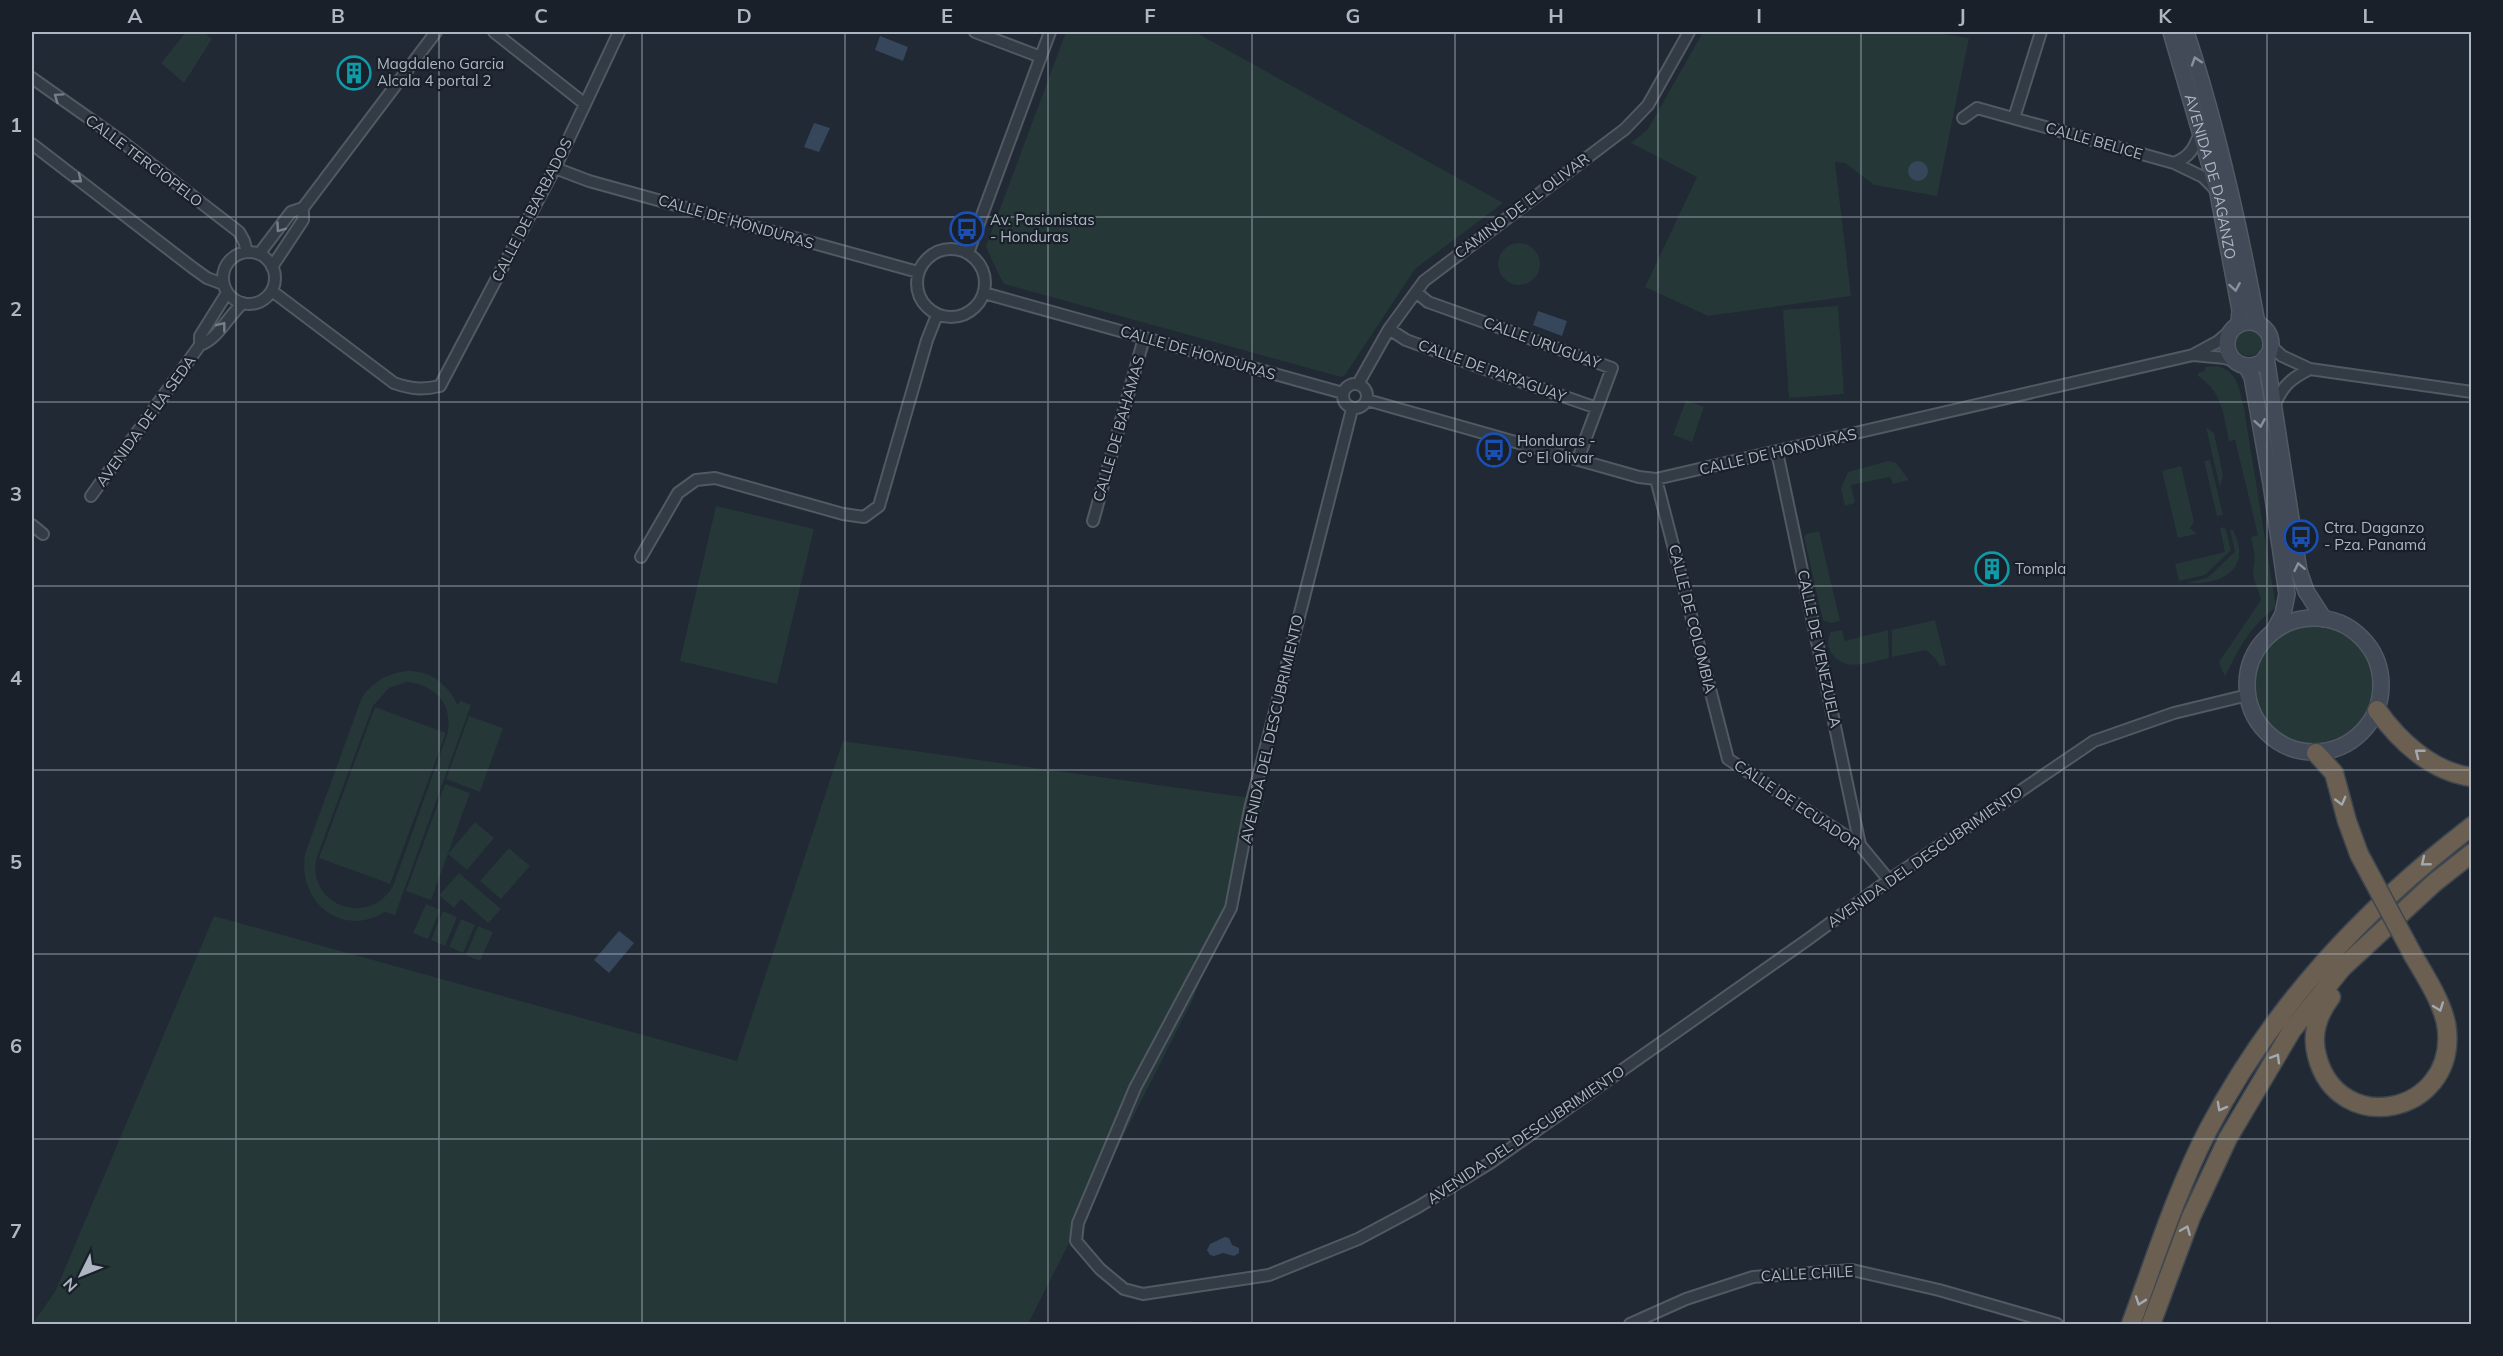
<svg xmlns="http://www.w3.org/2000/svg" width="2503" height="1356" viewBox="0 0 2503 1356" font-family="Mulish,sans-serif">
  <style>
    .green { fill: #253737; fill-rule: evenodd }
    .water { fill: #36475c }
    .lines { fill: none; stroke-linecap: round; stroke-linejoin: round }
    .street-casing { stroke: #515963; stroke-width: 14 }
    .secondary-casing { stroke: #515963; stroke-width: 18 }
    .highway-casing { stroke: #3e464f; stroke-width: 21 }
    .street { stroke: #333b45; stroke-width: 10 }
    .secondary { stroke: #424a57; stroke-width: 15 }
    .highway { stroke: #6a5f51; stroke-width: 18 }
    .highway-bridge-casing { stroke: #3e464f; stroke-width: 21; stroke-linecap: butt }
    .highway-bridge { stroke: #6a5f51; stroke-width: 18 }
    .oneway { stroke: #88909d }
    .oneway2 { stroke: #767f8a }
    .oneway3 { stroke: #a3a9b1 }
    .grid { fill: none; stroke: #adb6c2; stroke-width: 1.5; stroke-opacity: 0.55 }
    .labels { text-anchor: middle; stroke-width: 4.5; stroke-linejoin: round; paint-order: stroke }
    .poi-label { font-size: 15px; fill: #adb6c2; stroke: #192029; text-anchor: start }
    .street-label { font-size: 15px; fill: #adb6c2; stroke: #192029 }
    .neatline { fill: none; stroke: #adb6c2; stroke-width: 2 }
    .grid-label { font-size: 20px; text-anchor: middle; font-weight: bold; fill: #adb6c2 }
  </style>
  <rect width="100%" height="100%" fill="#202934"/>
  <path class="green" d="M186,32H204L212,39L184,83L161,63Z
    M1066,32H1195L1503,203L1415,269L1345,375L1341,377L1004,284C1002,282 987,250 986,246Z
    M1703,32H1931L1969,38L1937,196L1874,185L1845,163L1835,162L1851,296L1708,316L1645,287L1697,177L1631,143L1648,129Z
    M1498 264a21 21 0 1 1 42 0a21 21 0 1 1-42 0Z
    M1838,306L1844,394L1789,398L1783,310Z
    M2236 343a13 13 0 1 1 26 0a13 13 0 1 1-26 0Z
    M2217,366C2239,372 2238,387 2244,408L2276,607C2248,630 2241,644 2225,677L2219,662L2261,600C2260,592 2252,579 2253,571C2256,557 2254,551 2251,537L2258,535L2235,440L2229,441C2223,413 2223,393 2198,376V373L2205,371V367Z
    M1686,400L1704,407L1692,442L1673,435Z
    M2206,427L2214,433L2223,475L2220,488Z
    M2210,460L2223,515L2217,516L2204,461Z
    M1888,461L1896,463L1909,480L1893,484L1890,477L1851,485L1855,503L1845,506L1841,488L1848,472Z
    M2181,466L2194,522L2190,528L2197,534L2178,538L2162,471Z
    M716,506L814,529L777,684L680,661Z
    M2225,527L2231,550L2205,575L2179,581L2175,564L2225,552L2220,528Z
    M2230,530H2233C2253,569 2222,586 2186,583L2207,578L2235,552Z
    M1819,531L1840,621L1830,623L1823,620L1804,537L1806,534Z
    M1935,620L1946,665L1940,666L1935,658L1926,650L1892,657V630Z
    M2254 685a59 59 0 1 1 118 0a59 59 0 1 1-118 0Z
    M1842,630L1845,641L1888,630L1889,658C1869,662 1847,673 1832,654C1827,647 1827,639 1831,632Z
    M408,671C431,670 448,685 458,705L460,701L471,705L395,915L385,912C341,939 297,901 305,854L362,697C374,681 387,673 408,671ZM407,682C435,685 452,703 448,732L393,886C368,929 305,904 317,857L373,706L389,688Z
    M375,707L446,733L390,884L319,858Z
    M469,716L503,728L480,792L446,779Z
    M843,741L1265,800L1194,997L1029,1322L1191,1321L1192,1324H32L55,1292L214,916L737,1061Z
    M445,784L470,793L431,900L406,891Z
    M475,822L494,838L467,870L448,854Z
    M509,848L530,866L501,899L480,881Z
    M459,873L501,909L488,923L461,899L454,908L439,895Z
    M426,904L440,910L428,939L413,933Z
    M443,911L457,917L445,946L431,940Z
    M461,919L475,925L463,953L449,947Z
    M478,926L493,932L480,961L466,955Z"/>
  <path class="water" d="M880,36L908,47L903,61L875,50Z
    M814,123L830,128L819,152L804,147Z
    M1908 171a10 10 0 1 1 20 0a10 10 0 1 1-20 0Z
    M1538,311L1567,321L1562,336L1533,325Z
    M619,931L634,943L609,973L594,960Z
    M1225,1237L1229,1238L1232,1245L1239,1248V1253L1234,1256L1223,1253L1214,1256L1210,1255L1207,1250L1210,1244Z"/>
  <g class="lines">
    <defs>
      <path id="street" d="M494,32L585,104
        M975,32L1041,57
        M32,78L120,140L239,232L244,241L247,252
        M1963,118L1977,108L2174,163
        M2014,118L2041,32
        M2200,133C2194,148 2190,157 2174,163L2203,177L2216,190
        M32,144L193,268L207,278L223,284
        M555,168L589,181L918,272
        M303,208L436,32
        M917 283a34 34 0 1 1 68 0a34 34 0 1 1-68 0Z
        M223 278a26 26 0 1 1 52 0a26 26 0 1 1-52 0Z
        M968,253L1050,32
        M259,254L291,212L303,208V220L272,267
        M272,291L394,383C411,389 422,390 440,386L555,168L619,32
        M1416,292L1428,302L1612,368L1578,459
        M984,293L1343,393
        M1389,329L1406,340L1482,368L1597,408
        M200,345V336L227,293
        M2271,346L2282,356L2310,369L2472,392
        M2193,355L2225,358L2236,362
        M1343 396a12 12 0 1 1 24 0a12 12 0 1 1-24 0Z
        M1358,384L1389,329L1424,281L1625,129L1648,105L1689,32
        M1367,400L1639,477L1656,479L2193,355L2217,342L2230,331
        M2275,404C2283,385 2292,378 2310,369
        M1352,409L1250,809L1231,908L1135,1088L1078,1223L1076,1241L1100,1269L1124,1289L1143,1294L1269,1275L1358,1239L1418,1207L1490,1163L1807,940L1889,880L2094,741L2174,713L2248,695
        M1777,452L1860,845
        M1656,479L1728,759L1860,845L1889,880
        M91,496L200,345C218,339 228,316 243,303
        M1093,521L1144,338
        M32,525L43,534
        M641,557L678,493L696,480L715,478L843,514L864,517L879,506L927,340L937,315
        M1630,1324L1686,1299L1753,1277L1852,1270L1939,1290L2057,1324"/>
      <g id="secondary">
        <path id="s1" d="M2171,32L2218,193L2240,310L2239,323"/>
        <path d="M2186,32C2217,126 2239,224 2257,323"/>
        <circle cx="2249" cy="344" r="22"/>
        <path d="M2266,357L2299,571L2306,591L2324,619"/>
        <path d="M2246,366L2252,377L2271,484L2287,594L2283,614L2274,631"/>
        <circle cx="2314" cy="685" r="67"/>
      </g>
      <path id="highway" d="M2377,710C2399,741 2432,772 2472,777
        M2316,753L2334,773L2347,821L2359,854
        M2331,997C2318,1014 2311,1034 2317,1056C2338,1138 2455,1115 2447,1030C2445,1006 2425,976 2413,955
        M2131,1324C2155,1259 2176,1192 2208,1130C2273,1006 2362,911 2472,826
        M2151,1324L2191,1217L2228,1138L2292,1030L2342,968L2434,883L2472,853"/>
    </defs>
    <use href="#street" class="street-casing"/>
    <use href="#secondary" class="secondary-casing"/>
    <use href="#highway" class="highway-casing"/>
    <use href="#street" class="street"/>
    <use href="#secondary" class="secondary"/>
    <use href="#highway" class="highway"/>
    <defs>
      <path id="highway-bridge" d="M2359,854L2413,955"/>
    </defs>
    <use href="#highway-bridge" class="highway-bridge-casing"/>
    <use href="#highway-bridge" class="highway-bridge"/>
  </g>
  <defs><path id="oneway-chevron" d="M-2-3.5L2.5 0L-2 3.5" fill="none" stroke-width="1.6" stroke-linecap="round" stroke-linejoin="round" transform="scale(1.5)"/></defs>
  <g class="oneway">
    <use href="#oneway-chevron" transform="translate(2196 61) rotate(-108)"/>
    <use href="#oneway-chevron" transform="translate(2235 287) rotate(80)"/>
    <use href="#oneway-chevron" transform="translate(2260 423) rotate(80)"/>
    <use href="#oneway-chevron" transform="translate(2299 567) rotate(-102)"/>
  </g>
  <g class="oneway2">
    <use href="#oneway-chevron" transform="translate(58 97) rotate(-145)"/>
    <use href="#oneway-chevron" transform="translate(78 179) rotate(38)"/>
    <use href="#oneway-chevron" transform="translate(280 228) rotate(126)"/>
    <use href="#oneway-chevron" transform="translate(222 326) rotate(-52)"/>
  </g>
  <g class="oneway3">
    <use href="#oneway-chevron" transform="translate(2419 753) rotate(-142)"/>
    <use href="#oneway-chevron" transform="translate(2341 801) rotate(75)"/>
    <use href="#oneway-chevron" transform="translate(2425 862) rotate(141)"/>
    <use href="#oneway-chevron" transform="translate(2439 1007) rotate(70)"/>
    <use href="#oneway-chevron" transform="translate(2276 1058) rotate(-59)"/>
    <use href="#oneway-chevron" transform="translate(2221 1107) rotate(119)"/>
    <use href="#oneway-chevron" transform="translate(2186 1230) rotate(-68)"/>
    <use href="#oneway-chevron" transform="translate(2140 1301) rotate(109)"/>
  </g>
  <path class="grid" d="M236,32V1324M439,32V1324M642,32V1324M845,32V1324M1048,32V1324M1252,32V1324M1455,32V1324M1658,32V1324M1861,32V1324M2064,32V1324M2267,32V1324M32,217H2472M32,402H2472M32,586H2472M32,770H2472M32,954H2472M32,1139H2472"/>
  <defs>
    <symbol id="building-ring" viewBox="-11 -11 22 22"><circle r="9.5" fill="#192029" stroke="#0f9aa8" stroke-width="1.5"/><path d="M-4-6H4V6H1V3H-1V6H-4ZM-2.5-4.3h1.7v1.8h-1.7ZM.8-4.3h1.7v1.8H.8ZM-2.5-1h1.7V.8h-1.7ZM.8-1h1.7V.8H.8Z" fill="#0f9aa8"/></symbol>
    <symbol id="bus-ring" viewBox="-11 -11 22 22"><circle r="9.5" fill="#192029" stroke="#1a4fb4" stroke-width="1.5"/><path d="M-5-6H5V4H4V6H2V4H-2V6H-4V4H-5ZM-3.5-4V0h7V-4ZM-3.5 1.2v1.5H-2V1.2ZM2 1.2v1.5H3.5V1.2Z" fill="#1a4fb4"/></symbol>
  </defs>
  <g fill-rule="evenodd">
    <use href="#building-ring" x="335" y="54" width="38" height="38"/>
    <use href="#bus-ring" x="948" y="210" width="38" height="38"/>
    <use href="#bus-ring" x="1475" y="431" width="38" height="38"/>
    <use href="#bus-ring" x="2282" y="518" width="38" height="38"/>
    <use href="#building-ring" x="1973" y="550" width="38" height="38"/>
  </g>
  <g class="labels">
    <g class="poi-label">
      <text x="377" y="69">Magdaleno Garcia<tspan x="377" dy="17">Alcala 4 portal 2</tspan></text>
      <text x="990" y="225">Av. Pasionistas<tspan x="990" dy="17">- Honduras</tspan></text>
      <text x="1517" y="446">Honduras -<tspan x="1517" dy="17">Cº El Olivar</tspan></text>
      <text x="2324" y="533">Ctra. Daganzo<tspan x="2324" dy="17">- Pza. Panamá</tspan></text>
      <text x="2015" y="574">Tompla</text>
    </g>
    <g class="street-label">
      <text transform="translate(2094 141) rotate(16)" y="5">CALLE BELICE</text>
      <text transform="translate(144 161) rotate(37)" y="5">CALLE TERCIOPELO</text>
      <text dy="5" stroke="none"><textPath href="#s1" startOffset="150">AVENIDA DE DAGANZO</textPath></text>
      <text transform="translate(1522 206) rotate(-37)" y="5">CAMINO DE EL OLIVAR</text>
      <text transform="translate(532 210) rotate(-63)" y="5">CALLE DE BARBADOS</text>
      <text transform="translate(736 222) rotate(16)" y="5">CALLE DE HONDURAS</text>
      <text transform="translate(1542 343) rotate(20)" y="5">CALLE URUGUAY</text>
      <text transform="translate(1198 353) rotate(16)" y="5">CALLE DE HONDURAS</text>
      <text transform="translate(1492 371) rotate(20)" y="5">CALLE DE PARAGUAY</text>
      <text transform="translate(146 421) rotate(-54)" y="5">AVENIDA DE LA SEDA</text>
      <text transform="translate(1119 429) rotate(-74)" y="5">CALLE DE BAHAMAS</text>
      <text transform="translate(1778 452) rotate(-13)" y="5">CALLE DE HONDURAS</text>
      <text transform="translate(1692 619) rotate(76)" y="5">CALLE DE COLOMBIA</text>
      <text transform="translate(1819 649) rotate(78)" y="5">CALLE DE VENEZUELA</text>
      <text transform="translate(1272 729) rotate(-77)" y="5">AVENIDA DEL DESCUBRIMIENTO</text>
      <text transform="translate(1797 805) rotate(34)" y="5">CALLE DE ECUADOR</text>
      <text transform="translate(1925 857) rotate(-35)" y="5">AVENIDA DEL DESCUBRIMIENTO</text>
      <text transform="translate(1526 1135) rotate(-34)" y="5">AVENIDA DEL DESCUBRIMIENTO</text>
      <text transform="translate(1807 1274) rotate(-3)" y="5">CALLE CHILE</text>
    </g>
  </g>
  <rect width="2503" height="1356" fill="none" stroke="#192029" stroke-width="66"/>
  <g transform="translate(81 1275) rotate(227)" stroke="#192029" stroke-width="4.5" paint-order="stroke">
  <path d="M0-4.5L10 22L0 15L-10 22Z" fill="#adb6c2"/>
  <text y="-9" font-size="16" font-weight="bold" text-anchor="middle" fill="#adb6c2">N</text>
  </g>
  <rect x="33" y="33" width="2437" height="1290" class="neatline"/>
  <g class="grid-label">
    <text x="135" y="23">A</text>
    <text x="338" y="23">B</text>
    <text x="541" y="23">C</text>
    <text x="744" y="23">D</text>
    <text x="947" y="23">E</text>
    <text x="1150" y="23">F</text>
    <text x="1353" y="23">G</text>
    <text x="1556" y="23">H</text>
    <text x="1759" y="23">I</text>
    <text x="1962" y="23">J</text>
    <text x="2165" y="23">K</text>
    <text x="2368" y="23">L</text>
    <text x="16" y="132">1</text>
    <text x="16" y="316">2</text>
    <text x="16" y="501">3</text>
    <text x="16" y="685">4</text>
    <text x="16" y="869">5</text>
    <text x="16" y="1053">6</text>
    <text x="16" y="1238">7</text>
  </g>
</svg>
